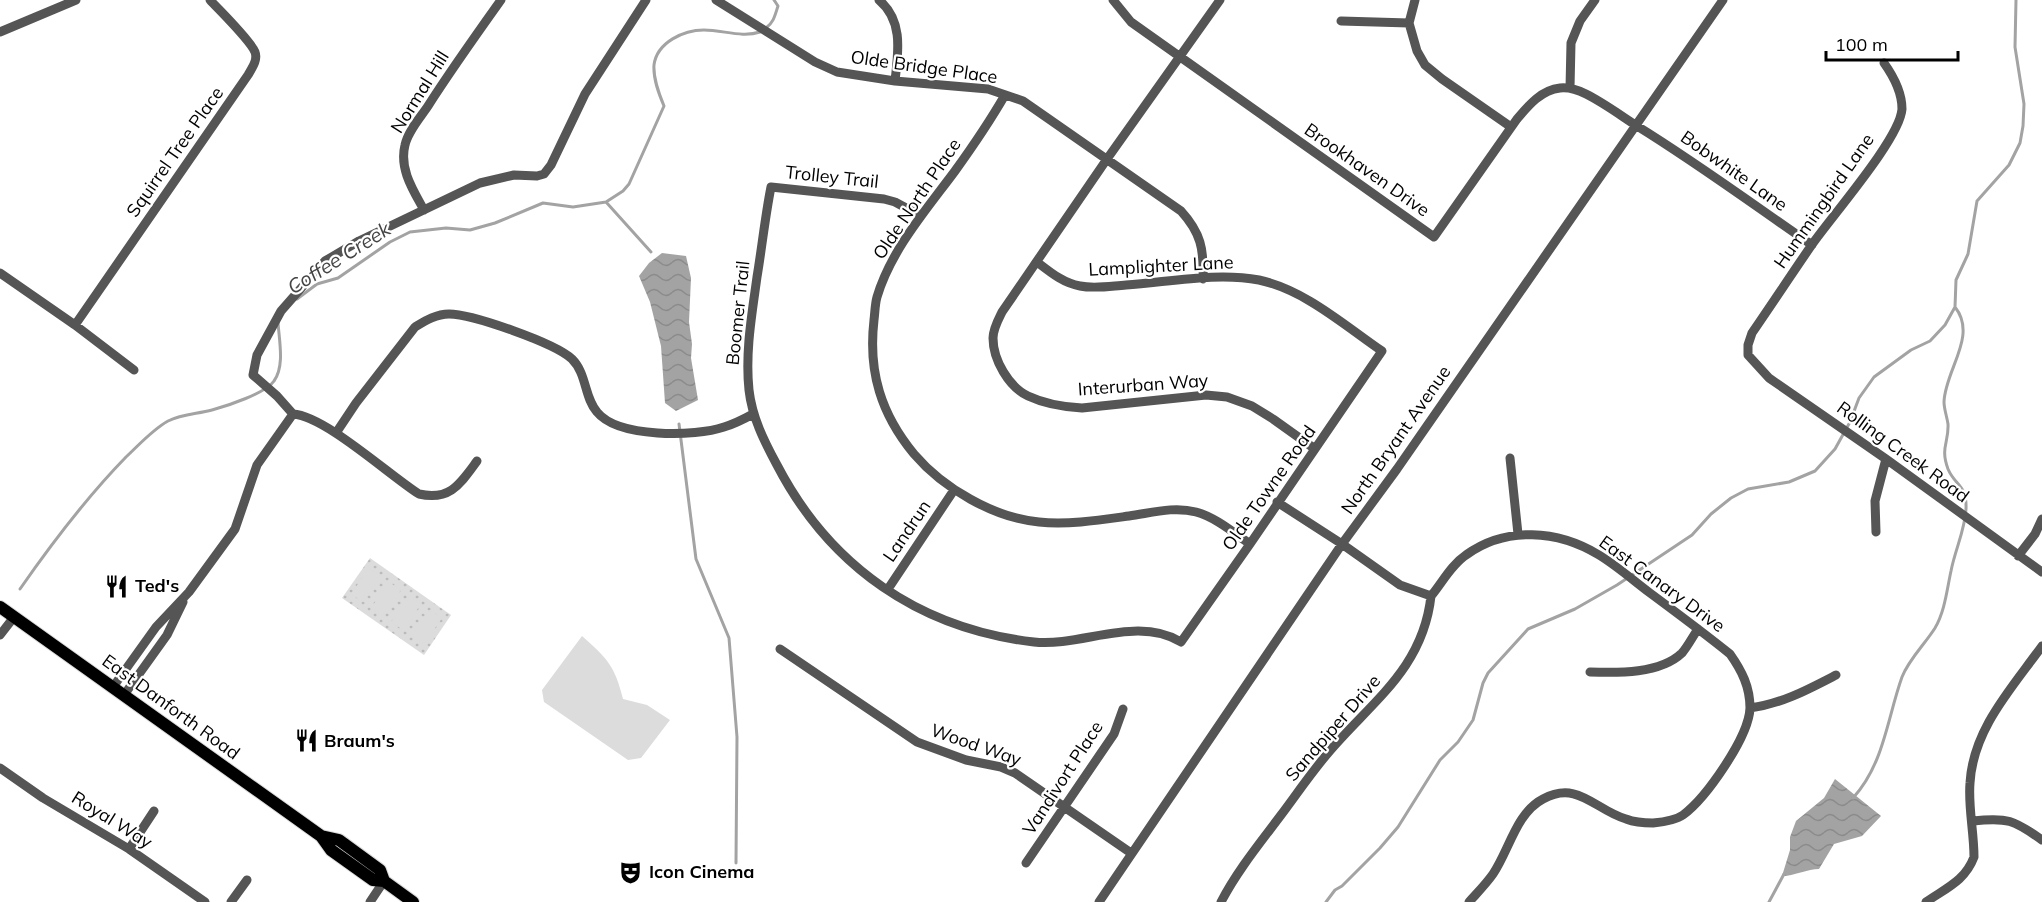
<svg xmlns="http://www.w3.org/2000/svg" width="2042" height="902" viewBox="0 0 2042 902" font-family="Mulish,sans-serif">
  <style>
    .grass { fill: url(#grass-dots) }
    .pitch { fill: #dcdcdc }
    .water { fill: url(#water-waves) }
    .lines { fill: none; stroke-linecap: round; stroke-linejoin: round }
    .stream { stroke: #a3a3a3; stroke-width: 3 }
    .major-casing { stroke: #dbdbdb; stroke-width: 14 }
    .minor { stroke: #555; stroke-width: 9 }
    .major { stroke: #000; stroke-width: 12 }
    .labels { text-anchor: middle; stroke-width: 4.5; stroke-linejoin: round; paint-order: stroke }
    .street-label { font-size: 18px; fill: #000; stroke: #fff }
    .poi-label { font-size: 18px; font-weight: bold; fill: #000; stroke: #fff; text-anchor: start }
    .water-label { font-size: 20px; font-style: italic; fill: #444; stroke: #fff }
  </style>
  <defs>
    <pattern id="grass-dots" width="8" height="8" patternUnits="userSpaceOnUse" patternTransform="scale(1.5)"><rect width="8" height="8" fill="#dcdcdc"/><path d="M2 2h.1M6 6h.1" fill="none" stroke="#bbb" stroke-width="1.8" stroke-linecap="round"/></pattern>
    <pattern id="water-waves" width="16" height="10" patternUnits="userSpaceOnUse" patternTransform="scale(1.5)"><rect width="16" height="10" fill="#a3a3a3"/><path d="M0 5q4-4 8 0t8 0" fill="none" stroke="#8b8b8b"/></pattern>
  </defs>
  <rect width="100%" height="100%" fill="#fff"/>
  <path class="grass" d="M370,558L451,615L424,655L342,598Z"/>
  <path class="pitch" d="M369,568L381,576L363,602L351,594Z
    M389,582L401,590L383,616L371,608Z
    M409,596L421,604L403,630L391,622Z
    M430,610L442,618L424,644L412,636Z
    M582,636C607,658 615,666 623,699L647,705L670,720L641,758L628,760L544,702L542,690Z"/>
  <path class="water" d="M662,253L686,256L691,278L689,322L692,344L691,358L698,400L676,411L665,403L661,346L650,302L639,276L649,263Z
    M1835,779L1881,816L1862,836L1834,844L1819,869C1808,869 1790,877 1782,876L1790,850V837L1796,821L1824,798Z"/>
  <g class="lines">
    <path class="stream" d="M766,28C774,22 775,15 778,6L774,0
      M606,202L651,252
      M297,299L317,284L338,278L390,242L410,232L446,228L470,230L495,223L543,203L573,207L606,202L623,191L629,184L664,106C659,94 653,79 654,65C657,42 684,30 704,30C723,30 742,38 760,32
      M679,424L696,559L729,638L737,737L736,863
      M20,589C52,543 86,498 126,457C139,445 152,430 168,421C182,414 197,414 212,410C227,406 266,393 274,381C285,366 279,340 278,322
      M1853,798C1884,764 1887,719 1902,677C1909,659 1925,644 1935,628C1945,611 1947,589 1951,571C1955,550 1965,530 1966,509C1967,484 1955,486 1948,469C1940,447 1949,443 1948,424C1947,417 1944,409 1944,402C1945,370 1978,336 1955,307
      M1326,902L1335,890L1342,886L1380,848L1398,827L1440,760L1458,742L1473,720L1483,683L1488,673L1528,629L1575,609L1617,585L1692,535L1711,514L1731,498L1748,489L1789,482L1815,471L1835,449L1850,422L1859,398L1874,377L1911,350L1930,341L1945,325L1955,307L1956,280L1968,254L1977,201L2009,165L2020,143L2023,126L2024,104L2015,47L2016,0
      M1769,902L1784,874"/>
    <defs>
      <path id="major" d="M0,607L321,836L331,850L373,880L384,881L413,902
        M321,836L339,840L380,870L384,881"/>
    </defs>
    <use href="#major" class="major-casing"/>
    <path class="minor" d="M716,0L815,62L837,72L895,81L988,89L1023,101L1181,211C1201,233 1204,249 1203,279
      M879,0C904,21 898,53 895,81
      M1113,0L1131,22L1434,237L1517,119C1528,106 1541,90 1560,88C1569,87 1578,90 1586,94C1604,103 1620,115 1637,126C1697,163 1754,205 1812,245
      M1220,0L1107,159L1002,312C998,320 993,329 993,338C993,360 1009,387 1028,396C1045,404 1063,407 1082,408L1206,395L1227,397L1252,406L1273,419L1315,449
      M1415,0L1409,23L1417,51L1425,65L1442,79L1511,127
      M1341,21L1409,23
      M0,32L76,0
      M1884,63C1894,77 1902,92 1902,109C1900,139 1830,218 1811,246C1791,275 1772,304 1752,333L1748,345V355L1769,378L1886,459L2042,572
      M1570,88L1571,43L1580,21L1595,0
      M1005,95C990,121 973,146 955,171C926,210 891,250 877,297C875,304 875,312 874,320C868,372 881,414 914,454C943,488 994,518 1039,522C1068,525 1100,520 1129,516C1151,513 1174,506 1196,512C1215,517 1234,533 1250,544
      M424,210C413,190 399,169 405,145C408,131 420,118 428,106C451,70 476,35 501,0
      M921,216L895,202L884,199L771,187C765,217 762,247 757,277C752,314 745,352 749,390C752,417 764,441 777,465C830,567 920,629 1034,642C1082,647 1137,615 1181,642L1250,544L1382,351C1344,325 1305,290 1259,280C1217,272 1169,282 1126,285C1111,286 1095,289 1080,286C1063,283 1050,272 1037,262
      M0,273L75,325L134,370
      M75,325L248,75C252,68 258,60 255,52C250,40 220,11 210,0
      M293,414L277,396L253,375L257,355L281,311L325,261L359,241L480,183L514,175L537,176L544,174L551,165L585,94L646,0
      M293,414C325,416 389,475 419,494C450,501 460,484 477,461
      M336,433L356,403L415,327C425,321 436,314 449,314C472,314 555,343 572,359C587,374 584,397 597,412C618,438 695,437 724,427C734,424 744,419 753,414
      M1510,458L1518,534
      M1277,502L1342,544L1400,585L1431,596
      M1876,532L1875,501L1886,459
      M2018,556L2035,534L2042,519
      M888,589L954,490
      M1431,596C1442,583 1451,565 1466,555C1506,526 1558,530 1599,555C1617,566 1634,581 1650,593C1677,613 1704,633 1730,654C1742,671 1750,687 1750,708C1749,737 1706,798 1683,815C1676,820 1663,822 1653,823C1644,823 1634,822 1626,819C1595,810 1578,780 1543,799C1516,813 1509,851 1493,874C1486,884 1477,893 1469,902
      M0,635L14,617
      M780,649L917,742L966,760L1001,767L1015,773L1131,853
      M1590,672C1618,673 1660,674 1682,653C1688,646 1693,636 1698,629
      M113,687L156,627L189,592L235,529L257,465L293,414
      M124,695L167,635L183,602
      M1750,708C1781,704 1807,690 1836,675
      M0,768L43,798L129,849L205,902
      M1973,821C2007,817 2014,820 2042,840
      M129,849L154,811
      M1026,863L1114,734L1123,709
      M231,902L247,880
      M370,902L384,881
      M1099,902L1342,544L1397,469L1723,0
      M1221,902C1237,871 1260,843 1281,815C1296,795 1311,773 1328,753C1371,702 1423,669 1431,596
      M1926,902C1946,888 1965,881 1974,857C1974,832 1968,807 1970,783C1973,729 2012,688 2042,646"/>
    <use href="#major" class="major"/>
  </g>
  <defs>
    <symbol id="restaurant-bare" viewBox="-9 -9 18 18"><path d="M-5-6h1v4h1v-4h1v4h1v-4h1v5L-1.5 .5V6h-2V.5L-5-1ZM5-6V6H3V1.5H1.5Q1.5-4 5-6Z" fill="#000" stroke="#fff" stroke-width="2.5" paint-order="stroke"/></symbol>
    <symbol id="theatre-bare" viewBox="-9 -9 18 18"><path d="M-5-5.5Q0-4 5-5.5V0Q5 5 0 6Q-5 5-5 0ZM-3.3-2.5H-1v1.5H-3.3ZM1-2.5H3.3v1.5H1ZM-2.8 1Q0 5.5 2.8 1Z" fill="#000" stroke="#fff" stroke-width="2.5" paint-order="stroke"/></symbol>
  </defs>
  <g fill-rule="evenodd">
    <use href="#restaurant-bare" x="100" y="570" width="33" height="33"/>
    <use href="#restaurant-bare" x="290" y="724" width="33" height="33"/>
    <use href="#theatre-bare" x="614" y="856" width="33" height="33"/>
  </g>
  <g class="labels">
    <g class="street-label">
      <text transform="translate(924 67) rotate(8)" y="6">Olde Bridge Place</text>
      <text transform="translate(420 92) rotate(-58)" y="6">Normal Hill</text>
      <text transform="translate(175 152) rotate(-55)" y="6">Squirrel Tree Place</text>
      <text transform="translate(1367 170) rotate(35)" y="6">Brookhaven Drive</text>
      <text transform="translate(1734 171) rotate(35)" y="6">Bobwhite Lane</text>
      <text transform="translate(832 177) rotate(6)" y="6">Trolley Trail</text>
      <text transform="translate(917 199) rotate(-56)" y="6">Olde North Place</text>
      <text transform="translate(1824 201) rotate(-55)" y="6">Hummingbird Lane</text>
      <text transform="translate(1161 266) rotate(-3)" y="6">Lamplighter Lane</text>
      <text transform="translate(738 313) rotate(-84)" y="6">Boomer Trail</text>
      <text transform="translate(1143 385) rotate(-4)" y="6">Interurban Way</text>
      <text transform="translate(1396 440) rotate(-55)" y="6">North Bryant Avenue</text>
      <text transform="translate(1903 452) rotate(36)" y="6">Rolling Creek Road</text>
      <text transform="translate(1269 488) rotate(-55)" y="6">Olde Towne Road</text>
      <text transform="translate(907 531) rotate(-56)" y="6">Landrun</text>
      <text transform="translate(1662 584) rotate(36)" y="6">East Canary Drive</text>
      <text transform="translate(171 707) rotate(36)" y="6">East Danforth Road</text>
      <text transform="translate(1333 728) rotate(-49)" y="6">Sandpiper Drive</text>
      <text transform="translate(976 745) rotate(19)" y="6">Wood Way</text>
      <text transform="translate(1063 778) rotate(-57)" y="6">Vandivort Place</text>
      <text transform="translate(112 820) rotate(32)" y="6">Royal Way</text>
    </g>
    <g class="poi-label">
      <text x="135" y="592">Ted's</text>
      <text x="324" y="747">Braum's</text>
      <text x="649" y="878">Icon Cinema</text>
    </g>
    <g class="water-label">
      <text transform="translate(339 258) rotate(-32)" y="7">Coffee Creek</text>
    </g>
  </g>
  <path d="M1826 51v9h132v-9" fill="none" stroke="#000000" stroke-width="3"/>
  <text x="1835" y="51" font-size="18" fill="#000000" stroke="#ffffff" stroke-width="4.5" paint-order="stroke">100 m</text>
</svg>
